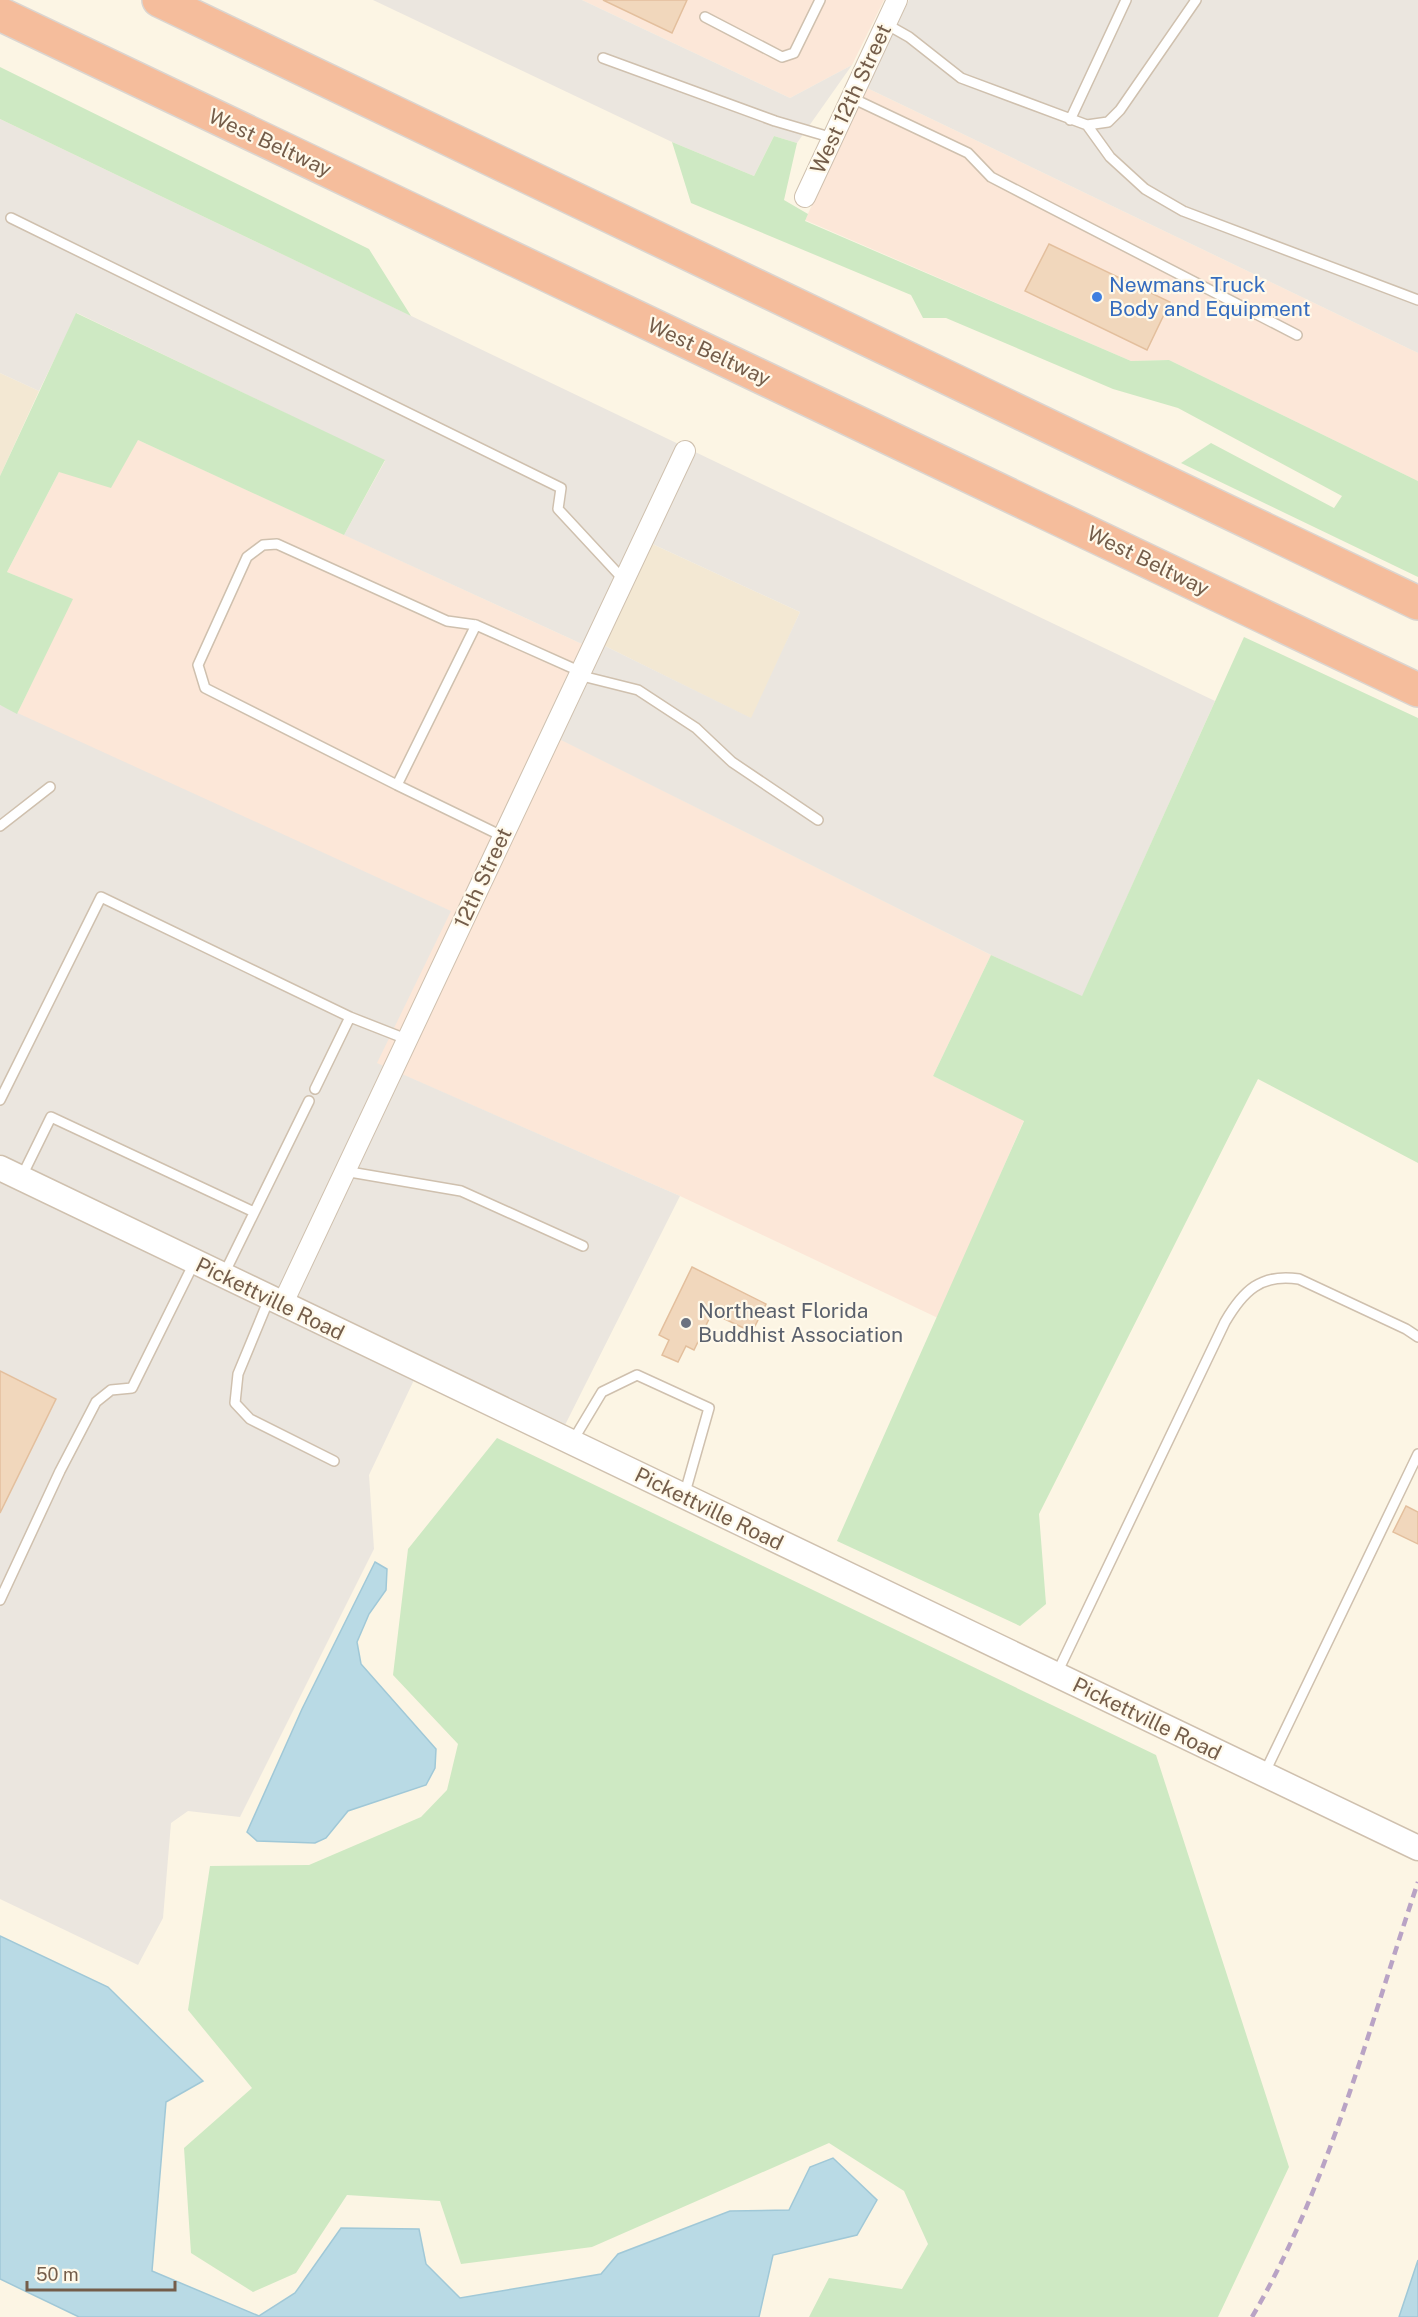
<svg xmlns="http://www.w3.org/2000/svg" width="1418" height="2317" viewBox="0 0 1418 2317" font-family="'Public Sans',sans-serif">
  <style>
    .residential { fill: #f3e8d3 }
    .commercial { fill: #fce7d8 }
    .industrial { fill: #ebe6df; fill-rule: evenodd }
    .green { fill: #cee9c3 }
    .water { fill: #b9dae5; stroke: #a0c8d7; stroke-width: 1.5 }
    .building { fill: #f1d7bc; stroke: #e3bf9d; stroke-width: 1.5 }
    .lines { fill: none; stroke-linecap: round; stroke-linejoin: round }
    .service-casing { stroke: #cfc0ae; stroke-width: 12 }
    .minor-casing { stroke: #cfc0ae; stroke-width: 22 }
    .tertiary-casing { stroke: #cfc0ae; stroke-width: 27 }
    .motorway-casing { stroke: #dbd5d0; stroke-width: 36 }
    .service { stroke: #fff; stroke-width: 9 }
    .minor { stroke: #fff; stroke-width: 20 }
    .tertiary { stroke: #fff; stroke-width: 24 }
    .motorway { stroke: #f5bd9c; stroke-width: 33 }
    .rail { stroke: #b9a3c5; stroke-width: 4.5; stroke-dasharray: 9 6; stroke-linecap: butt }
    .shop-dot { fill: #3f7fe0; stroke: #fff9ea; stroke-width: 2 }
    .worship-dot { fill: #6b7280; stroke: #fff9ea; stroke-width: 2 }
    .labels { text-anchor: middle; stroke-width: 4.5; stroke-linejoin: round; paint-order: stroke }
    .street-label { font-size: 21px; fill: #745d4a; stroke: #fff9ea }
    .shop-label { font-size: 21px; fill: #366cbe; stroke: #fff9ea; text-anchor: start }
    .worship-label { font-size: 21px; fill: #5b616d; stroke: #fff9ea; text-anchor: start }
  </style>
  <rect width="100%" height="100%" fill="#fcf5e4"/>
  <path class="residential" d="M0,373L39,391L0,476Z
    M648,542L800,612L752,719L601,644Z"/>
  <path class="commercial" d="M582,0H884L852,65L790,98Z
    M867,88L1418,353V481L1169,360L1131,361L805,220Z
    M138,440L582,644L542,730L991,955L933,1076L1024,1120L938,1318L680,1196L376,1063L450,911L17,714L72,599L7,572L59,472Z"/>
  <path class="industrial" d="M373,0H582L790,98L852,65L797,143L774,136L754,176L672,142Z
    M909,0H1418V353L867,88Z
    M0,119L1215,701L1082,997L991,955L541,730L582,644L344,535L385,461L77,313L39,391L0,373ZM648,542L800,612L751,718L601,644Z
    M0,705L451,911L377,1063L680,1196L564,1427L0,1154Z
    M0,1179L414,1380L369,1475L374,1549L240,1817L188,1811L171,1823L163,1918L138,1965L0,1899Z"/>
  <path class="green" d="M0,67L369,249L411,316L0,119Z
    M774,136L797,143L784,200L808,214L805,221L1131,361L1169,360L1418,481V577L1181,463L1211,443L1334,508L1342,496L1178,408L1113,389L946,318H923L911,295L691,203L672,142L754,176Z
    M76,313L385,460L344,535L138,440L111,488L59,472L7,572L73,599L17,714L0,705V476Z
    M1244,637L1418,718V1163L1258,1079L1039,1514L1046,1604L1020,1626L837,1541L1024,1121L933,1076L991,955L1082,996Z
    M497,1438L1156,1755L1289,2167L1218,2317H809L829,2278L902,2289L928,2244L904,2191L829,2143L592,2247L461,2264L440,2201L347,2195L296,2273L253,2292L191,2253L184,2148L252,2088L188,2010L210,1866L309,1865L421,1817L447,1790L458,1744L393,1675L408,1549Z"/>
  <path class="water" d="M375,1562L387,1569L386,1590L369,1614L357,1642L361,1664L436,1749L435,1768L426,1785L348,1811L326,1838L315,1843L257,1841L247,1832L302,1709Z
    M0,1936L108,1987L203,2081L166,2102L152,2271L259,2316L295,2293L341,2228L419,2229L426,2264L460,2298L601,2274L618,2254L730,2211L789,2210L810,2167L833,2158L877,2200L857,2235L773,2255L759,2317H79L0,2279Z
    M1418,2260V2317H1399Z"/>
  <path class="building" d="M603,0H687L672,33Z
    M1049,244L1170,302L1147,350L1025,291Z
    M692,1267L766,1304L752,1332L712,1313L694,1350L686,1346L678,1362L662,1355L669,1340L659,1335Z
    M0,1371L56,1399L0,1513Z
    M1406,1506L1418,1512V1544L1393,1532Z"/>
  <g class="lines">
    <defs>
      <path id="service" d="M705,17L782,57L794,53L820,0
        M886,24L909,37L961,78L1087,125L1108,122L1120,110L1196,0
        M603,58L775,121L833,138
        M852,98L968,153L991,177L1297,335
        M1070,120L1126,0
        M1087,125L1110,157L1145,189L1183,211L1418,300
        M11,218L561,488L558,509L623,579
        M578,675L638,690L696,728L732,762L818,820
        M397,785L205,688L198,665L247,557L263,545L277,544L447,621L476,625
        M0,826L50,787
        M502,836L397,785L476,625L579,671
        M315,1089L350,1017
        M0,1100L101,897L350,1017L406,1039
        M344,1171L461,1191L583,1246
        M22,1176L51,1117L254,1212
        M224,1274L309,1101
        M269,1299L238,1374L235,1403L250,1419L334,1461
        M572,1442L602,1392L637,1375L709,1408L684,1496
        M0,1600L60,1471L96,1402L111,1390L132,1388L194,1263
        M1057,1673L1225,1322C1243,1291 1261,1273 1299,1279L1406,1329L1418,1337
        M1265,1772L1418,1454"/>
      <path id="minor" d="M805,197L897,0
        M282,1305L685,451"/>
      <path id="tertiary" d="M0,1168L1418,1848"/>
      <path id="motorway" d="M159,0L1418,603
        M0,14L1418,690"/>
    </defs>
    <use href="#service" class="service-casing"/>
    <use href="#minor" class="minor-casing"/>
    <use href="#tertiary" class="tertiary-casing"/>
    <use href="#motorway" class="motorway-casing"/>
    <use href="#service" class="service"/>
    <use href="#minor" class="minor"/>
    <use href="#tertiary" class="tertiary"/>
    <use href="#motorway" class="motorway"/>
    <path class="rail" d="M1252,2317C1328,2188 1370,2024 1418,1882"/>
  </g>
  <circle class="shop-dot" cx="1097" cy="297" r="6"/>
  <circle class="worship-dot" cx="686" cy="1323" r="6"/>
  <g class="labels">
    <g class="street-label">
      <text transform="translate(851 99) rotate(-65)" y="7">West 12th Street</text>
      <text transform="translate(270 143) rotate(25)" y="7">West Beltway</text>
      <text transform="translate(709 352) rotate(25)" y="7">West Beltway</text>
      <text transform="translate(1148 561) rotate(26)" y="7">West Beltway</text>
      <text transform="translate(483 878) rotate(-65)" y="7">12th Street</text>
      <text transform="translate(270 1299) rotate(26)" y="7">Pickettville Road</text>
      <text transform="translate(709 1509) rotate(26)" y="7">Pickettville Road</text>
      <text transform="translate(1147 1719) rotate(26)" y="7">Pickettville Road</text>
    </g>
    <g class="shop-label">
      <text x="1109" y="292">Newmans Truck<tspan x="1109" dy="24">Body and Equipment</tspan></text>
    </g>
    <g class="worship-label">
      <text x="698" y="1318">Northeast Florida<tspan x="698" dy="24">Buddhist Association</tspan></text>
    </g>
  </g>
  <path d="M27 2281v9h148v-9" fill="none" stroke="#745d4a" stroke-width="3"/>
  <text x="36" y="2281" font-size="18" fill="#745d4a" stroke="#fff9ea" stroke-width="4.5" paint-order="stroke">50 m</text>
</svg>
